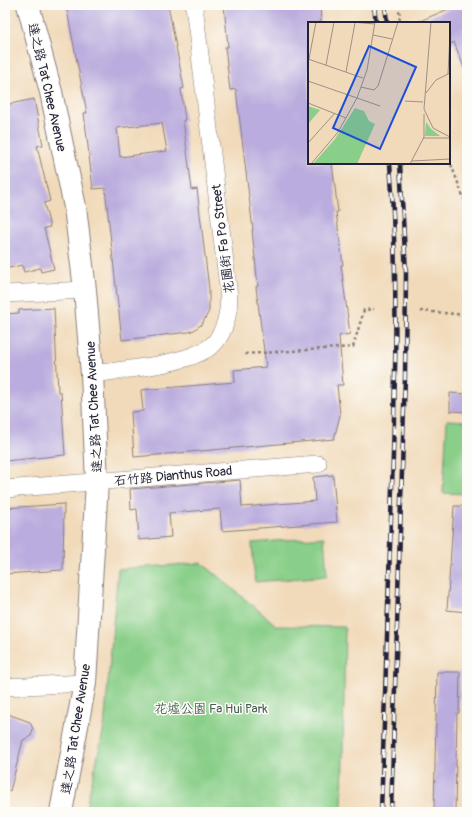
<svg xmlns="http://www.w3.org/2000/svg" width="472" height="817" viewBox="0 0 472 817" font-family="Pangolin,'LXGW WenKai TC',sans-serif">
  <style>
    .green { fill: #8acf89; stroke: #567862 }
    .building { fill: #baacde; fill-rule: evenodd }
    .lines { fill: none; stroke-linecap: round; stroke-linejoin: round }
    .minor-casing { stroke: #8a7e7a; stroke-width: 18 }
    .major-casing { stroke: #8a7e7a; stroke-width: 24 }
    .path { stroke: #8a7e7a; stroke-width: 2.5; stroke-dasharray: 3 3; stroke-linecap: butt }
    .minor { stroke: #fff; stroke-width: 17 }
    .major { stroke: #fff; stroke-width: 22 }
    .rail-casing { stroke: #22223b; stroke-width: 4.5 }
    .rail { stroke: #fdfcf7; stroke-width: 3; stroke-dasharray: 9; stroke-linecap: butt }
    .labels { text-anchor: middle; stroke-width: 3; stroke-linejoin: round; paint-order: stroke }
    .street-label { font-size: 13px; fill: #22223b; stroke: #fdfcf7 }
    .park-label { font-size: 13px; fill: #465f56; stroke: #fdfcf7 }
    .inset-road { fill: none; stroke: #9e9087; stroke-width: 1 }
    .view { fill: #1d4ed8; fill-opacity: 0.15; stroke: #1d4ed8; stroke-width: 2 }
    .inset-edge { fill: none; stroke: #22223b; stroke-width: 2 }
  </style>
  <rect width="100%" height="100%" fill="#fdfcf7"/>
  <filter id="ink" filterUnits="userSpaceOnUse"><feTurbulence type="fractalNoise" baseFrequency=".025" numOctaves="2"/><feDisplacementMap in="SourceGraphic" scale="8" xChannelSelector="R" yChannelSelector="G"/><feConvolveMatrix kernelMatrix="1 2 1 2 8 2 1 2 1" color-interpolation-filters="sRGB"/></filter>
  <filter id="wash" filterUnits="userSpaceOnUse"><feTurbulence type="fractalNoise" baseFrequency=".012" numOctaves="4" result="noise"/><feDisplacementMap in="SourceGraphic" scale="16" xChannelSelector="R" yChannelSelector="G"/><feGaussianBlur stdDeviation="0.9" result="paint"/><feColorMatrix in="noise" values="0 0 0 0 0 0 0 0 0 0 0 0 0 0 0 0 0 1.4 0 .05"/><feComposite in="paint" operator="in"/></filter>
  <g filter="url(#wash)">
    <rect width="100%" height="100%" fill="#f1daba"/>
    <path class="green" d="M447,420L467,421V494L443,493Z
      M324,537L327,576L255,582L252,543Z
      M202,563L277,626L345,627L342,812H85L104,728L118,569Z"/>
    <g id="blocks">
      <path class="building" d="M66,5H168L184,88L181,89L185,120H183L192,190L197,189L209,289V311L202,324L194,330L189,332L122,340L105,188L93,189L84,113H87ZM162,123L167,151L120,157L117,128Z
        M224,5H320L321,22L309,23V163H332L338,212H336L343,265H341L350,334L339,336L343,385H337L340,415L334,439L134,457L131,412L143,411L141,390L235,382L234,370L266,367L256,287L258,286L252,230H253L236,89L230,90L225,47H228Z
        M458,5H467V73H466L454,42L449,45V23H415Z
        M34,99L43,145L37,146L50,201L44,203L50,227L44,228L54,269L41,272L40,268L24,272L22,265L5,269V105Z
        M54,308L58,392H61L65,455L5,461V314L19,313V310Z
        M450,393L467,394V412L450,411Z
        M333,475L337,522L222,531L220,509L169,513L171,537L139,540L137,509L131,510L130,489L240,480L242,507L315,501L313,477Z
        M64,504L63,570L5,574V508Z
        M454,506H467V612L447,610Z
        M437,672H460L459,713H457L455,812H434Z
        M5,713L30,722L33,729L31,736L23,740L10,791L5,790Z"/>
    </g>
  </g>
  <g filter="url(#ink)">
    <use href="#blocks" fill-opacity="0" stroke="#8a7e7a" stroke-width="1"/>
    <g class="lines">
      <defs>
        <path id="minor" d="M5,294L85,290
          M92,374C121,370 201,364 217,340C228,324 230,305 228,287L194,5
          M5,489L318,464
          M5,687L85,683"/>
        <path id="major" d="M28,5L51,92L75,207L85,290L92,374L97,482L85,683L61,812"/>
      </defs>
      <use href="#minor" class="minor-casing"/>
      <use href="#major" class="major-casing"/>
      <path class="path" d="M399,5L400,23
        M449,159L467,207
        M420,311L467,315
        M245,354L353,347L364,310L374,309"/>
      <use href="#minor" class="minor"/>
      <use href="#major" class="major"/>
      <defs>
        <path id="rail" d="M374,5L376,23
          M385,5L387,23
          M381,812C385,714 388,616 391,518C395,400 399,281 390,163
          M391,812L405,377L406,273L400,163"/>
      </defs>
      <use href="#rail" class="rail-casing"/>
      <use href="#rail" class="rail"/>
    </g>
  </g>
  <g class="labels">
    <g class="street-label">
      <text transform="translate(48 87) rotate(77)" y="5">達之路 Tat Chee Avenue</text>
      <text transform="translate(222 239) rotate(-97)" y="5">花圃街 Fa Po Street</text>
      <text transform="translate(93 407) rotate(-93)" y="5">達之路 Tat Chee Avenue</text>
      <text transform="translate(173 475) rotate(-5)" y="5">石竹路 Dianthus Road</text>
      <text transform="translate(75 729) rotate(-81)" y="5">達之路 Tat Chee Avenue</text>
    </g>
    <g class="park-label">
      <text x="211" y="713">花墟公園 Fa Hui Park</text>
    </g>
  </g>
  <g transform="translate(308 22)">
    <rect width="142" height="142" fill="#f1daba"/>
    <path d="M0,84L12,88L0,102ZM47,86L56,89L61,99L67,102L49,142H5L27,117ZM118,100L123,107L132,114H117Z" fill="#8acf89"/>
    <path class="inset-road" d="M43,0L67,2M123,0L116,87L125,106L142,115M65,13L84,17M0,37L55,56M0,42L8,0M18,43L26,0M38,50L47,1M140,52L142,12M0,59L72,84M53,65L66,68L70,64L90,0M118,71L128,58L142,51M97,79L115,80M0,81L38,96M115,116H141M0,121L27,91M104,139L142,137M3,142L30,110L49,76L59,48L67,0M102,142L116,115V92"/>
    <path class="view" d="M61,24L108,45L72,127L25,106Z"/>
    <rect width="142" height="142" class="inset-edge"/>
  </g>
  <rect width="472" height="817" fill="none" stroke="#fdfcf7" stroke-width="20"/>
</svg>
